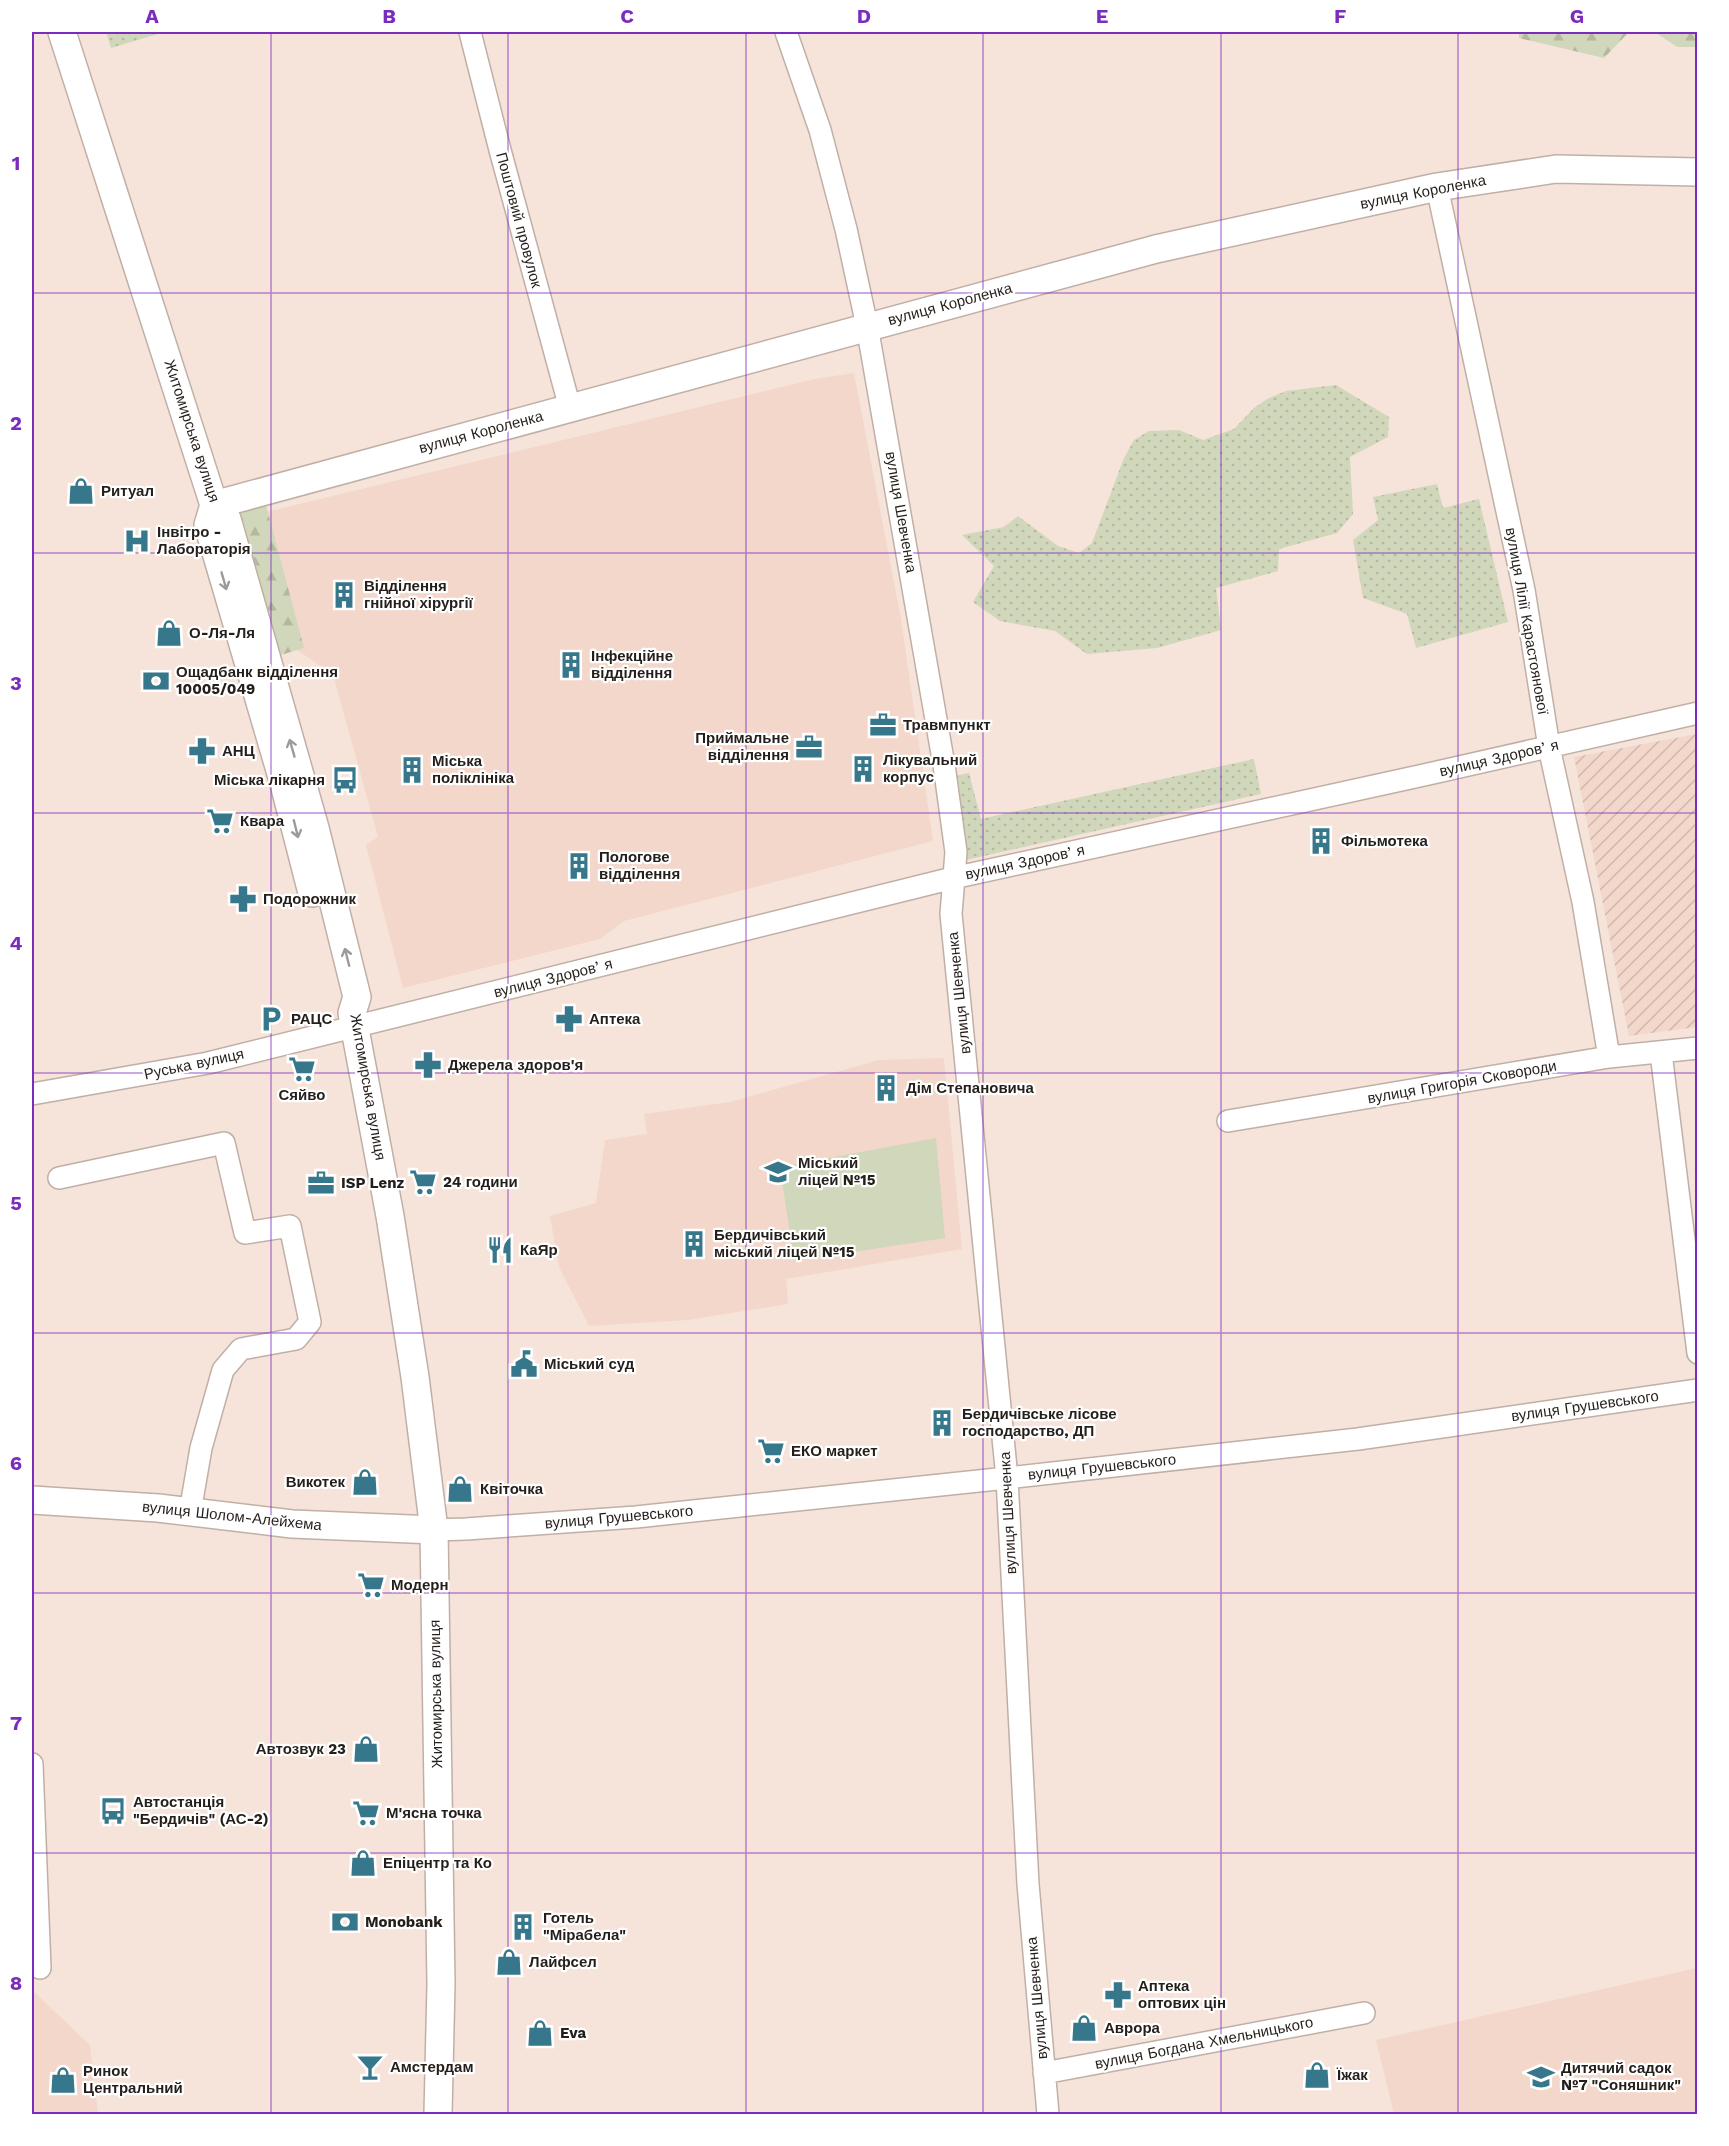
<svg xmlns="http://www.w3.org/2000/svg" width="1729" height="2146" viewBox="0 0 1729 2146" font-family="'Work Sans',sans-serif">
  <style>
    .built { fill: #f2d7ca }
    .industrial { fill: url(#industrial-furrows) }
    .grass { fill: url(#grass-dots) }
    .forest { fill: url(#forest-firs) }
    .pitch { fill: #d1d7ba }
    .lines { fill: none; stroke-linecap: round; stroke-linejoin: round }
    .minor-casing { stroke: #c1afa6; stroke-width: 24 }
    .major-casing { stroke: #c1afa6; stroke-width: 30 }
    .minor { stroke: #fff; stroke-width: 21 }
    .major { stroke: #fff; stroke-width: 27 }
    .oneway { stroke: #9d9a98 }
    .grid { fill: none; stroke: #7b2cbf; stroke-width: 1.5; stroke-opacity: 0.55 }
    .labels { text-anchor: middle; stroke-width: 4.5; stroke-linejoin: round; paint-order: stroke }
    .street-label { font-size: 15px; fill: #251f1b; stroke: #fff }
    .poi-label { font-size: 15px; font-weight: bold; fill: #251f1b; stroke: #fff; text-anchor: start }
    .neatline { fill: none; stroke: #7b2cbf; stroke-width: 2 }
    .grid-label { font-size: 20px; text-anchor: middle; font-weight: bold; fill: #7b2cbf }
  </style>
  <defs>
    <pattern id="industrial-furrows" width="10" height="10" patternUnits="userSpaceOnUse" patternTransform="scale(1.5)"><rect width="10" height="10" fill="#f2d7ca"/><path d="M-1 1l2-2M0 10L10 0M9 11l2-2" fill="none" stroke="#cfb8ad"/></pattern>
    <pattern id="grass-dots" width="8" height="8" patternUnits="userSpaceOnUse" patternTransform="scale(1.5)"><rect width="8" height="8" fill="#d1d7ba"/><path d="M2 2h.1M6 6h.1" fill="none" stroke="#b3b89f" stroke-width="1.8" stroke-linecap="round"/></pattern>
    <pattern id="forest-firs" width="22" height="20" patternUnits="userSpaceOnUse" patternTransform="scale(1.5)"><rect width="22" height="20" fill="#d1d7ba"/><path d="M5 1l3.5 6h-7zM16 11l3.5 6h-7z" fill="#b3b89f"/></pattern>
  </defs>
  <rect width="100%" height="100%" fill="#f6e4da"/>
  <path class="built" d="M854,373L901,619L933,841L624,921L600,939L403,988L366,845L378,837L333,675L292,646L250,516L815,379Z
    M944,1058L962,1249L786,1279L788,1304L688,1320L589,1326L559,1267L550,1216L596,1203L605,1140L647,1134L644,1114L730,1102L879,1060Z
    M1697,1968V2114H1394L1376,2040Z
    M32,1990L90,2045L98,2114H32Z"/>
  <path class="industrial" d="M1697,734V1027L1629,1036L1574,757Z"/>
  <path class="grass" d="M106,32H165L111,48Z
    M1336,385L1389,417L1388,437L1350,457L1353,514L1337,533L1279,549L1278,571L1216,588L1221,630L1157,648L1087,654L1055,631L1000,621L973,602L994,566L962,535L1004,527L1018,516L1058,546L1079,553L1092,543L1124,458L1134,440L1149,431L1179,430L1203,440L1234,429L1254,408L1267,399L1286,391Z
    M1437,484L1443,508L1479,499L1508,622L1416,648L1407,614L1363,598L1353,540L1378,520L1373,497Z
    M1254,759L1261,794L966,860L954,776L969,773L981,819Z"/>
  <path class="forest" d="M1519,32H1629L1604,58L1519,38Z
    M1655,32H1697V47H1677Z
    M266,505L304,648L274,657L233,513Z"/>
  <path class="pitch" d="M936,1138L945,1238L794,1261L780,1167Z"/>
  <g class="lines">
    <defs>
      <path id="minor" d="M470,32L500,150L570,408
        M786,32L820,130L846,229L867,326L944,765L956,852L951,914L1007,1478L1028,1884L1048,2114
        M1437,187L1524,590L1549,747L1583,902L1609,1057
        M1661,1053L1698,1353
        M32,1094L208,1063L953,878L1424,775L1698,713
        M1228,1121L1609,1057L1698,1048
        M59,1178L224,1143L245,1233L290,1226L310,1322L296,1339L241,1349L223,1370L201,1448L190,1512
        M434,1530L466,1529L636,1517L1007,1478L1358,1439L1698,1390
        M32,1764L40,1968
        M1044,2073L1364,2013"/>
      <path id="major" d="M62,32L214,505L227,519L315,828L357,997L352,1013L390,1216L415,1377L434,1530L441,1984L438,2114
        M214,505L1156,249L1437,187L1556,169L1698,172
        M214,505L208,525L284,784L312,893
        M32,1500L158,1508L292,1524L434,1530"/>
    </defs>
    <use href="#minor" class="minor-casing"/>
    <use href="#major" class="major-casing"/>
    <use href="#minor" class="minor"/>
    <use href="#major" class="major"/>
  </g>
  <defs><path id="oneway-shaft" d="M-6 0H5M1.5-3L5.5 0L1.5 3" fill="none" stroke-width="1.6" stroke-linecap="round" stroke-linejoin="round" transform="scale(1.5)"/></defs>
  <g class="oneway">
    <use href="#oneway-shaft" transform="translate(224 581) rotate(74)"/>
    <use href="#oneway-shaft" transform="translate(292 748) rotate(-106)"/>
    <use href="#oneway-shaft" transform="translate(296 829) rotate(76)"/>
    <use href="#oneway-shaft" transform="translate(347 957) rotate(-104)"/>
  </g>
  <path class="grid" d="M271,32V2114M508,32V2114M746,32V2114M983,32V2114M1221,32V2114M1458,32V2114M32,293H1698M32,553H1698M32,813H1698M32,1073H1698M32,1333H1698M32,1593H1698M32,1853H1698"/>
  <defs>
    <symbol id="shop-bare" viewBox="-9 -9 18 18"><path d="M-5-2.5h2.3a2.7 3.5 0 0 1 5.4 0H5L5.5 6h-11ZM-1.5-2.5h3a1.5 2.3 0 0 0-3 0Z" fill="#37778b" stroke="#fff" stroke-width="2.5" paint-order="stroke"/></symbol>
    <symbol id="hospital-bare" viewBox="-9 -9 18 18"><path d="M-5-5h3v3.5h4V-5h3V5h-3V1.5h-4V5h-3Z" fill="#37778b" stroke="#fff" stroke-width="2.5" paint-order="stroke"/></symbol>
    <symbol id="building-bare" viewBox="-9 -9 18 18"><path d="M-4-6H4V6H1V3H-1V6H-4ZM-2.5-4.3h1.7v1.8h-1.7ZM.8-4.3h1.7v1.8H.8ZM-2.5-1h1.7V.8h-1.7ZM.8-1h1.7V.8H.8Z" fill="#37778b" stroke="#fff" stroke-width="2.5" paint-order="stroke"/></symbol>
    <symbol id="bank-bare" viewBox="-9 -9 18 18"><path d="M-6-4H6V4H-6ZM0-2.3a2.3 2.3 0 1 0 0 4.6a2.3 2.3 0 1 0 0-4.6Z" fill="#37778b" stroke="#fff" stroke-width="2.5" paint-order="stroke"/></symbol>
    <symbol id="office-bare" viewBox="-9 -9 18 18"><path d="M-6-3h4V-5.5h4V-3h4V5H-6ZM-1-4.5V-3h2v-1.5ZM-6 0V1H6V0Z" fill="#37778b" stroke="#fff" stroke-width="2.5" paint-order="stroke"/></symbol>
    <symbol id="pharmacy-bare" viewBox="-9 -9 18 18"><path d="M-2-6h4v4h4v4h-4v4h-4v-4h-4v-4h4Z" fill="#37778b" stroke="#fff" stroke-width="2.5" paint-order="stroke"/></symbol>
    <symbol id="bus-bare" viewBox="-9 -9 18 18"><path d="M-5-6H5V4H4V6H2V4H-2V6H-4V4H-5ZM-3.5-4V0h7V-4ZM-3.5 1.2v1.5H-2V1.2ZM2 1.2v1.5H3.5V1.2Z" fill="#37778b" stroke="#fff" stroke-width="2.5" paint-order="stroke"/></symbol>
    <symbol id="supermarket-bare" viewBox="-9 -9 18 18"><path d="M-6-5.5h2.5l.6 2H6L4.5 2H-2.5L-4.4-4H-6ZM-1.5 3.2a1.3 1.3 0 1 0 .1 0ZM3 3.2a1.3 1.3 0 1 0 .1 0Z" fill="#37778b" stroke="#fff" stroke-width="2.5" paint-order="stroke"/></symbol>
    <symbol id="parking-bare" viewBox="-9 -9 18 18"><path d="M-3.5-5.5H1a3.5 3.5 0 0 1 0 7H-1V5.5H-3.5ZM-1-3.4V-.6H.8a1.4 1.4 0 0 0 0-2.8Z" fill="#37778b" stroke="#fff" stroke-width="2.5" paint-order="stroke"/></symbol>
    <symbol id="school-bare" viewBox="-9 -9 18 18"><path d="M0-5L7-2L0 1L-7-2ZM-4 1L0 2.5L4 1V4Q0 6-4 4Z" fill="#37778b" stroke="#fff" stroke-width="2.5" paint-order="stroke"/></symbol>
    <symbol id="restaurant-bare" viewBox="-9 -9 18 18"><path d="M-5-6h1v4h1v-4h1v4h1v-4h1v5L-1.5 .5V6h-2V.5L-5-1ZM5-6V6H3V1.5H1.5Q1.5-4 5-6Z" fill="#37778b" stroke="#fff" stroke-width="2.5" paint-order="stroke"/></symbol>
    <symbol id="civic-bare" viewBox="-9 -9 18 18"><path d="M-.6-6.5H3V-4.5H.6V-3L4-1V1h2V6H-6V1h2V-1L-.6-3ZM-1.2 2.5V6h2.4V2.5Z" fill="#37778b" stroke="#fff" stroke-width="2.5" paint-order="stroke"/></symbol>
    <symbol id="bar-bare" viewBox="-9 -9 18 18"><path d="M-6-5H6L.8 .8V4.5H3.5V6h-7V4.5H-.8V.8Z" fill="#37778b" stroke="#fff" stroke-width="2.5" paint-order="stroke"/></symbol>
  </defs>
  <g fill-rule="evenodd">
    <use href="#shop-bare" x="62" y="472" width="38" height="38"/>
    <use href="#hospital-bare" x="118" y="522" width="38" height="38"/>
    <use href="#building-bare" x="325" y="576" width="38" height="38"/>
    <use href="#shop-bare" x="150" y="614" width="38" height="38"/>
    <use href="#building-bare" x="552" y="646" width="38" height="38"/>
    <use href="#bank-bare" x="137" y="662" width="38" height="38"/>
    <use href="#office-bare" x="864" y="706" width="38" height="38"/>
    <use href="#office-bare" x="790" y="728" width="38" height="38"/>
    <use href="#pharmacy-bare" x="183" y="732" width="38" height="38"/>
    <use href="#building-bare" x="844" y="750" width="38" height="38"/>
    <use href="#building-bare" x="393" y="751" width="38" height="38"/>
    <use href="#bus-bare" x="326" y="761" width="38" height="38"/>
    <use href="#supermarket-bare" x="201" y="802" width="38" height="38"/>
    <use href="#building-bare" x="1302" y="822" width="38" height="38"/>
    <use href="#building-bare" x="560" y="847" width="38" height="38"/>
    <use href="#pharmacy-bare" x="224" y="880" width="38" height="38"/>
    <use href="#parking-bare" x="252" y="1000" width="38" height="38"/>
    <use href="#pharmacy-bare" x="550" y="1000" width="38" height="38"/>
    <use href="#pharmacy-bare" x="409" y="1046" width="38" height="38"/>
    <use href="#supermarket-bare" x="283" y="1050" width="38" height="38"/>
    <use href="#building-bare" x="867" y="1069" width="38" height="38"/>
    <use href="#school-bare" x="759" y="1153" width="38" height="38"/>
    <use href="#supermarket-bare" x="404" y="1163" width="38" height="38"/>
    <use href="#office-bare" x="302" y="1164" width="38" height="38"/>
    <use href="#building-bare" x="675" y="1225" width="38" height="38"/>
    <use href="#restaurant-bare" x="481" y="1231" width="38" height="38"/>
    <use href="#civic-bare" x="505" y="1345" width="38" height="38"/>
    <use href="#building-bare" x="923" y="1404" width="38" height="38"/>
    <use href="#supermarket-bare" x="752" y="1432" width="38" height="38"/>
    <use href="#shop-bare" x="346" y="1463" width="38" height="38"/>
    <use href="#shop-bare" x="441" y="1470" width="38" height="38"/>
    <use href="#supermarket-bare" x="352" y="1566" width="38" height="38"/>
    <use href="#shop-bare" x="347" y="1730" width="38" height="38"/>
    <use href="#bus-bare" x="94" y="1792" width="38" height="38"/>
    <use href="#supermarket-bare" x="347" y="1794" width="38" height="38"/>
    <use href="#shop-bare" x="344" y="1844" width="38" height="38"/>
    <use href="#bank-bare" x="326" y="1903" width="38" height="38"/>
    <use href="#building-bare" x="504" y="1908" width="38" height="38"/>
    <use href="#shop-bare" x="490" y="1943" width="38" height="38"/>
    <use href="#pharmacy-bare" x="1099" y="1976" width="38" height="38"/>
    <use href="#shop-bare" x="1065" y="2009" width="38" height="38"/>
    <use href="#shop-bare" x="521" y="2014" width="38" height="38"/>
    <use href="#bar-bare" x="351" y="2048" width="38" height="38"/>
    <use href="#shop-bare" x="1298" y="2056" width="38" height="38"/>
    <use href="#school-bare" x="1522" y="2058" width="38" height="38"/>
    <use href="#shop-bare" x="44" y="2061" width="38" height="38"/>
  </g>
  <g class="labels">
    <g class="street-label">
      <text transform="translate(1423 192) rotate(-11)" y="5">вулиця Короленка</text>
      <text transform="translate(519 220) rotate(75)" y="5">Поштовий провулок</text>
      <text transform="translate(950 304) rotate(-15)" y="5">вулиця Короленка</text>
      <text transform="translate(192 431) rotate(72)" y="5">Житомирська вулиця</text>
      <text transform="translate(481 432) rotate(-15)" y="5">вулиця Короленка</text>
      <text transform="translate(901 512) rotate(80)" y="5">вулиця Шевченка</text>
      <text transform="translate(1527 621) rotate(80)" y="5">вулиця Лілії Карастоянової</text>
      <text transform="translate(1499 758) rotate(-13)" y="5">вулиця Здоровʼя</text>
      <text transform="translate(1025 862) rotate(-12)" y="5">вулиця Здоровʼя</text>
      <text transform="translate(553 978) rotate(-14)" y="5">вулиця Здоровʼя</text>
      <text transform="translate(959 993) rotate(-96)" y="5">вулиця Шевченка</text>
      <text transform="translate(194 1064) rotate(-12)" y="5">Руська вулиця</text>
      <text transform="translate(1462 1082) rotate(-10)" y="5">вулиця Григорія Сковороди</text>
      <text transform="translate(368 1087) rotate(80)" y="5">Житомирська вулиця</text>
      <text transform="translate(1585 1406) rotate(-8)" y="5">вулиця Грушевського</text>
      <text transform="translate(1102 1467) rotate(-6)" y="5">вулиця Грушевського</text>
      <text transform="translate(1008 1513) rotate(-93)" y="5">вулиця Шевченка</text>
      <text transform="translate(232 1516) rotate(6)" y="5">вулиця Шолом-Алейхема</text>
      <text transform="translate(619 1517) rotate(-5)" y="5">вулиця Грушевського</text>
      <text transform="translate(436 1694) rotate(-91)" y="5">Житомирська вулиця</text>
      <text transform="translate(1037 1998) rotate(-95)" y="5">вулиця Шевченка</text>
      <text transform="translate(1204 2043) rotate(-11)" y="5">вулиця Богдана Хмельницького</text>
    </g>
    <g class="poi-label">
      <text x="101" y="496">Ритуал</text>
      <text x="157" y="537">Інвітро -<tspan x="157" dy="17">Лабораторія</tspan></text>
      <text x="364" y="591">Відділення<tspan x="364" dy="17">гнійної хірургії</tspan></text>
      <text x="189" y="638">О-Ля-Ля</text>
      <text x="591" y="661">Інфекційне<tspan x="591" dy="17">відділення</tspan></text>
      <text x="176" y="677">Ощадбанк відділення<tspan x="176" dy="17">10005/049</tspan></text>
      <text x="903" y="730">Травмпункт</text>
      <text x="789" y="743" text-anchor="end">Приймальне<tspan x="789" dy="17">відділення</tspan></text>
      <text x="222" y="756">АНЦ</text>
      <text x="883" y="765">Лікувальний<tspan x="883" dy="17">корпус</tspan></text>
      <text x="432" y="766">Міська<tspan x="432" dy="17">поліклініка</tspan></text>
      <text x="325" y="785" text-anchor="end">Міська лікарня</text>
      <text x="240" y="826">Квара</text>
      <text x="1341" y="846">Фільмотека</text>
      <text x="599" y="862">Пологове<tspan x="599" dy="17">відділення</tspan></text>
      <text x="263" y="904">Подорожник</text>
      <text x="291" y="1024">РАЦС</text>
      <text x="589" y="1024">Аптека</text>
      <text x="448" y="1070">Джерела здоров'я</text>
      <text x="906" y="1093">Дім Степановича</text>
      <text x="302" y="1100" text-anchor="middle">Сяйво</text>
      <text x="798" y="1168">Міський<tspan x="798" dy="17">ліцей №15</tspan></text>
      <text x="443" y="1187">24 години</text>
      <text x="341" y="1188">ISP Lenz</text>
      <text x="714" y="1240">Бердичівський<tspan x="714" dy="17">міський ліцей №15</tspan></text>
      <text x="520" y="1255">КаЯр</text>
      <text x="544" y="1369">Міський суд</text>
      <text x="962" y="1419">Бердичівське лісове<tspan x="962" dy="17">господарство, ДП</tspan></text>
      <text x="791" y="1456">ЕКО маркет</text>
      <text x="345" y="1487" text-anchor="end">Викотек</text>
      <text x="480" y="1494">Квіточка</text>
      <text x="391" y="1590">Модерн</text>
      <text x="346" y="1754" text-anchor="end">Автозвук 23</text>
      <text x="133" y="1807">Автостанція<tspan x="133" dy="17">"Бердичів" (АС-2)</tspan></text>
      <text x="386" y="1818">М'ясна точка</text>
      <text x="383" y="1868">Епіцентр та Ко</text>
      <text x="543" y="1923">Готель<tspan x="543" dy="17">"Мірабела"</tspan></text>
      <text x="365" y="1927">Monobank</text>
      <text x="529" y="1967">Лайфсел</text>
      <text x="1138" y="1991">Аптека<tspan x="1138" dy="17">оптових цін</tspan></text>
      <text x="1104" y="2033">Аврора</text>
      <text x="560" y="2038">Eva</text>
      <text x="390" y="2072">Амстердам</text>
      <text x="1561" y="2073">Дитячий садок<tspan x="1561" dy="17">№7 "Соняшник"</tspan></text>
      <text x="83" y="2076">Ринок<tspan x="83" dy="17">Центральний</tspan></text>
      <text x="1337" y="2080">Їжак</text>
    </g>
  </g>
  <rect width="1729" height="2146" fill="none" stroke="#ffffff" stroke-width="66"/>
  <rect x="33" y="33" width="1663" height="2080" class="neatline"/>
  <g class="grid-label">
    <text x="152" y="23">A</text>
    <text x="389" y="23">B</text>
    <text x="627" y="23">C</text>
    <text x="864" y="23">D</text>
    <text x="1102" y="23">E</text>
    <text x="1340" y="23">F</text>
    <text x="1577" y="23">G</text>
    <text x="16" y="170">1</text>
    <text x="16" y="430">2</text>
    <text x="16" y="690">3</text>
    <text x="16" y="950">4</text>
    <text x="16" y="1210">5</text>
    <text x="16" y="1470">6</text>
    <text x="16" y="1730">7</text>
    <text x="16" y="1990">8</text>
  </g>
</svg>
